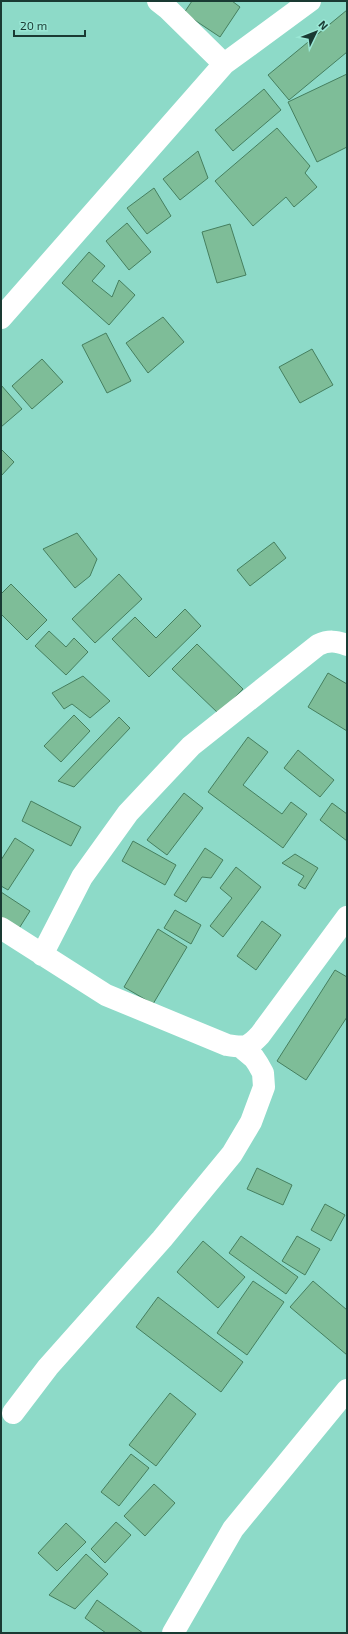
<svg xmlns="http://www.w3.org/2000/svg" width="348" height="1634" viewBox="0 0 348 1634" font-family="'Exo 2',sans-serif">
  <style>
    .building { fill: #7ebd98; stroke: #457f5f }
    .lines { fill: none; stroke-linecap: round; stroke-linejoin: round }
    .minor { stroke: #fff; stroke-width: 22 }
  </style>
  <rect width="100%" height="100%" fill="#8ddac8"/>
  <path class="building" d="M192,1H232L240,7L220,37L184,13Z
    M347,10V52L289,100L268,75Z
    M347,74V147L317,162L288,102Z
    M264,89L281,110L233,151L215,130Z
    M277,128L310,166L305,173L317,187L294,207L286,197L253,226L215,181Z
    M198,151L208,178L180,200L163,179Z
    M154,188L171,216L147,234L127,208Z
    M127,223L151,252L129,270L106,241Z
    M230,224L246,275L217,283L202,232Z
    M89,252L105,266L92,281L112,297L119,280L135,295L109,325L62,283Z
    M163,317L184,342L148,373L126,343Z
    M106,333L131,381L107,393L82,345Z
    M312,349L333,385L300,403L279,367Z
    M42,359L63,382L32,409L12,386Z
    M1,385L22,409L1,427Z
    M1,449L14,462L1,476Z
    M77,533L97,559L90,576L75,588L43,549Z
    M274,542L286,558L250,586L237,570Z
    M119,574L142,599L95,643L72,619Z
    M11,584L47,620L27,640L1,614V594Z
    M185,609L201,626L149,677L112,639L135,617L156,638Z
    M49,631L66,647L74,638L88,652L66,675L35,646Z
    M197,644L243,689L219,714L172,669Z
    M328,673L347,684V731L308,707Z
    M83,676L110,701L90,718L72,704L64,709L52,693Z
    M74,715L90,731L61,762L44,746Z
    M119,717L130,728L74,787L58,781Z
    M248,737L268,752L243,785L282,814L291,802L307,814L283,848L208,792Z
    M298,750L334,780L320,797L284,768Z
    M184,793L203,808L167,855L147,840Z
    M31,801L81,827L71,846L22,821Z
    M332,803L347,814V841L320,820Z
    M15,838L34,850L8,890L1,886V860Z
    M133,841L176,865L165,885L122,861Z
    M205,848L223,860L211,878L202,877L186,902L174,895Z
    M295,854L318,868L305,889L298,885L304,876L282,863Z
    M236,867L261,887L223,937L210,926L232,898L220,888Z
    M1,892L30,911L18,930L1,919Z
    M175,910L201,925L191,944L164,928Z
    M262,921L281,935L256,970L237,956Z
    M158,929L187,947L153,1004L124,987Z
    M335,970L347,977V1017L306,1080L277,1061Z
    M257,1168L292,1185L283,1205L247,1189Z
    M325,1204L345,1215L331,1241L311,1230Z
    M241,1236L298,1277L286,1294L229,1253Z
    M297,1236L320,1249L305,1275L282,1261Z
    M203,1241L245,1277L218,1308L177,1272Z
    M253,1281L284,1302L247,1355L217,1333Z
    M313,1281L347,1310V1355L290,1307Z
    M158,1297L243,1362L221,1392L136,1327Z
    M170,1393L196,1414L156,1466L129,1445Z
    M131,1454L149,1468L119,1506L101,1492Z
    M154,1484L175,1503L145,1536L124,1516Z
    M116,1522L131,1535L105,1563L91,1549Z
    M66,1523L86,1542L57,1571L38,1553Z
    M86,1554L108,1574L75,1609L49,1595Z
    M97,1600L143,1633H106L85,1618Z"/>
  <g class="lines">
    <path class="minor" d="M158,1L167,8L224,64
      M1,318L224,64L310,1
      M1,928L106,995L227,1045C245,1048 248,1048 260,1035L347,917
      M42,955L82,877L128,813L191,746L318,645C329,640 336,641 347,645
      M13,1413L48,1367L162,1239L232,1154L251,1122L264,1087L263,1073L258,1064L254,1058L242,1048
      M173,1633L233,1529L347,1390"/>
  </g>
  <rect width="348" height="1634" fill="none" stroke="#1a3a33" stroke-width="4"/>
  <g transform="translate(316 32) rotate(47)" stroke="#9ae7d5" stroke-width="3" paint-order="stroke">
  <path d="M0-3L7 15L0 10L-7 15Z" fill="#1a3a33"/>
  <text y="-6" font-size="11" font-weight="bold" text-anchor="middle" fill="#1a3a33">N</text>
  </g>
  <path d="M14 30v6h71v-6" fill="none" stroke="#1a3a33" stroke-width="2"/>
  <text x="20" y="30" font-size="12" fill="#1a3a33" stroke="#9ae7d5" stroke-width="3" paint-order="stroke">20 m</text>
</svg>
